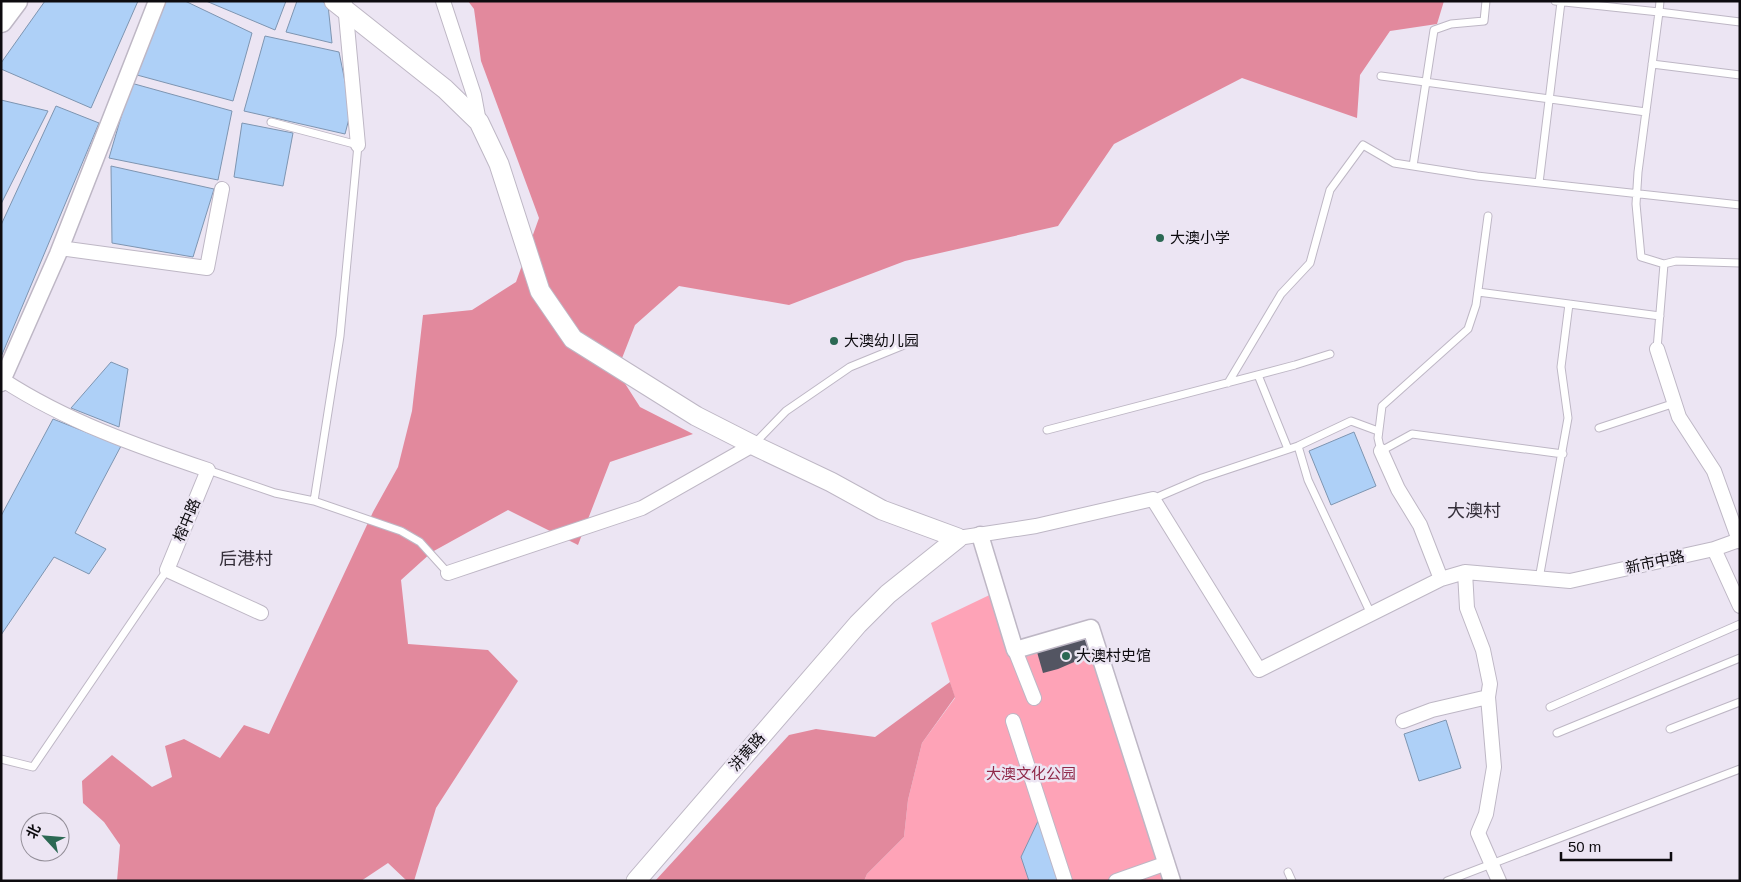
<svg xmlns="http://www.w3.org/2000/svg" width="1741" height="882" viewBox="0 0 1741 882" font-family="Helvetica,'Noto Sans SC',sans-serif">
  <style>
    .green { fill: #fea3b7 }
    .forest { fill: #e2899d }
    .water { fill: #aed0f7; stroke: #7e95b1 }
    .building { fill: #535562 }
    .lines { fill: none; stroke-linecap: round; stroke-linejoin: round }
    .service-casing { stroke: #beb7c5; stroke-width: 9 }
    .minor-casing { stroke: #beb7c5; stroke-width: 16 }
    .tertiary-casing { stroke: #beb7c5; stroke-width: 19 }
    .secondary-casing { stroke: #beb7c5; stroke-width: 21 }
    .trunk-casing { stroke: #beb7c5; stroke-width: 25 }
    .service { stroke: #fff; stroke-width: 7 }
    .minor { stroke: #fff; stroke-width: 14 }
    .tertiary { stroke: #fff; stroke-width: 16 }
    .secondary { stroke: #fff; stroke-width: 19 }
    .trunk { stroke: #fff; stroke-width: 22 }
    .poi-dot { fill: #2b6853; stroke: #ece5f3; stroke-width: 2 }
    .labels { text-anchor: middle; stroke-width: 5; stroke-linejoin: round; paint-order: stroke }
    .poi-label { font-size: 15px; fill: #0d0b0f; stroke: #ece5f3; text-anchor: start }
    .street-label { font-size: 15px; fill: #0d0b0f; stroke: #ece5f3 }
    .park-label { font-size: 15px; fill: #902949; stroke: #ece5f3 }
    .quarter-label { font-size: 18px; fill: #352f3a; stroke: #ece5f3 }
  </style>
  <rect width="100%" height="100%" fill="#ece5f3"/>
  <path class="green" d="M1000,590L1023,643L1093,624L1177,881H864L867,874L904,837L908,800L922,743L955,698L931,623Z"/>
  <path class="forest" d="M468,1H1444L1437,24L1390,31L1360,75L1357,118L1242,78L1114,144L1058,226L905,261L789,305L679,286L635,325L617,371L640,407L693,434L610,462L578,545L508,510L432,552L401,580L408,644L488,650L518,681L436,808L414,881H407L388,863L361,881H117L120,845L104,822L83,803L82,781L112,755L152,787L172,777L165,746L184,739L220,758L244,725L269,734L373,512L398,467L412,411L423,315L472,310L516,282L539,218L481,61L474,9Z
    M950,682L955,697L922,743L908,800L904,837L867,874L864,881H655L789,735L816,729L875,737Z"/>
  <path class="water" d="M45,1H138L91,108L1,69V63Z
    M165,1H185L252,33L233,101L137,75Z
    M206,1H286L275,30Z
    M297,1H322L328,5L332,43L286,32Z
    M265,36L339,52L351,111L345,134L244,111Z
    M131,83L232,111L218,180L109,158Z
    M1,100L48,111L1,204Z
    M56,106L99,123L1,357V225Z
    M242,123L293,133L283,186L234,177Z
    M111,166L214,189L193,257L112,243Z
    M111,362L128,369L119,427L71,408Z
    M53,419L121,446L75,533L106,549L89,574L54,557L1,635V516Z
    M1354,432L1376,486L1331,505L1309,451Z
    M1446,720L1461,768L1419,781L1404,734Z
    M1039,819L1059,881H1029L1021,857Z"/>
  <path class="building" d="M1088,635L1095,653L1058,669L1043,673L1037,652Z"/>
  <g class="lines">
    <defs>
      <path id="service" d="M1555,1L1659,12L1638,172L1636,204L1641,257L1664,264L1657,349
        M1660,1L1659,12L1740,22
        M1652,64L1740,75
        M1381,76L1646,112
        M271,122L358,145L340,336L314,501
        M1413,166L1434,30L1451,24L1484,21L1486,1
        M1539,183L1561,2
        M1488,216L1476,305L1468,329L1382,406L1378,438L1381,451L1412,434L1563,454
        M1664,264L1676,261L1740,263
        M1478,292L1660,316
        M1258,375L1288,449
        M1228,383L1281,294L1310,263L1330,190L1363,145L1394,163L1477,176L1740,205
        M1599,428L1675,403
        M1047,430L1295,365L1330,354
        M755,443L786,411L850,367L904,345
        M1298,446L1308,480L1371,614
        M208,470L275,493L314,501L401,531L420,542L448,573
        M1153,499L1202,478L1298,446L1351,421L1378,431
        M1539,579L1568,418L1561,367L1569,304
        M1550,707L1740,624
        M1670,729L1740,702
        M1557,733L1740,658
        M1,759L33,767L167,570
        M1288,872L1292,881
        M1447,881L1740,769"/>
      <path id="minor" d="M443,1L474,95L479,122
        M345,4L358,145
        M60,248L207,268L222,189
        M3,380C66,421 137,446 208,470L167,570L261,613
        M1381,451L1398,489L1420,525L1441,579
        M958,538L1036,526L1153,499L1259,670L1441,579L1465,572L1570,581L1714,549L1739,540L1714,471L1679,417L1657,349
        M1714,549L1740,606
        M1465,572L1467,608L1483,650L1490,684L1488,697L1494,767L1486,814L1478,833L1499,881
        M448,573L642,508L753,445
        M1015,650L1034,698
        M1013,721L1065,881
        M1403,721L1432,710L1488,697
        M1116,881L1167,863"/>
      <path id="tertiary" d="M1,383L58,254L157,1
        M980,535L1015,650L1091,628L1172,881
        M1739,540H1740"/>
      <path id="secondary" d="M334,1L445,89L479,122L499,164L540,291L573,339L696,416L753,445L831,482L882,510L958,538L888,594L858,624L636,881"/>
      <path id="trunk" d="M1,21L16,1"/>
    </defs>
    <use href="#service" class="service-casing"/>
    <use href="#minor" class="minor-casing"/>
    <use href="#tertiary" class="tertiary-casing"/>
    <use href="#secondary" class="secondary-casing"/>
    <use href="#trunk" class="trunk-casing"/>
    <use href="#service" class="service"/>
    <use href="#minor" class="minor"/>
    <use href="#tertiary" class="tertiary"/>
    <use href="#secondary" class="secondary"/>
    <use href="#trunk" class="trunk"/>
  </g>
  <g class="poi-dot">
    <circle cx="1160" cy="238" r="5"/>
    <circle cx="834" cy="341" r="5"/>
    <circle cx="1066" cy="656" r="5"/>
  </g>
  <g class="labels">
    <g class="poi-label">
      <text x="1170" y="243">大澳小学</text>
      <text x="844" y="346">大澳幼儿园</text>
      <text x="1076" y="661">大澳村史馆</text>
    </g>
    <g class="street-label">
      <text transform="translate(187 520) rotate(-67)" y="5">榕中路</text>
      <text transform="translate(1655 562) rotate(-12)" y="5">新市中路</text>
      <text transform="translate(747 752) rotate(-49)" y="5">汫黄路</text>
    </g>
    <g class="park-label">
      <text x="1031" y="779">大澳文化公园</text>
    </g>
    <g class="quarter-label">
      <text x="1474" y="517">大澳村</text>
      <text x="246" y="565">后港村</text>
    </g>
  </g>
  <rect width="1741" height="882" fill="none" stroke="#0d0b0f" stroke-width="5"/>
  <g transform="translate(45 837) rotate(296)"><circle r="24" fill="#ece5f3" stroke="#938e98"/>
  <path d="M0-4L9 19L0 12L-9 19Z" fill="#2b6853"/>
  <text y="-8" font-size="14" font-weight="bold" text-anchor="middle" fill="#0d0b0f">北</text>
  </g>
  <path d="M1561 852v8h110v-8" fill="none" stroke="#0d0b0f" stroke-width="2.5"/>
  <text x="1568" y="852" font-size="15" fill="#0d0b0f" stroke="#ece5f3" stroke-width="4" paint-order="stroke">50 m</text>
</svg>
